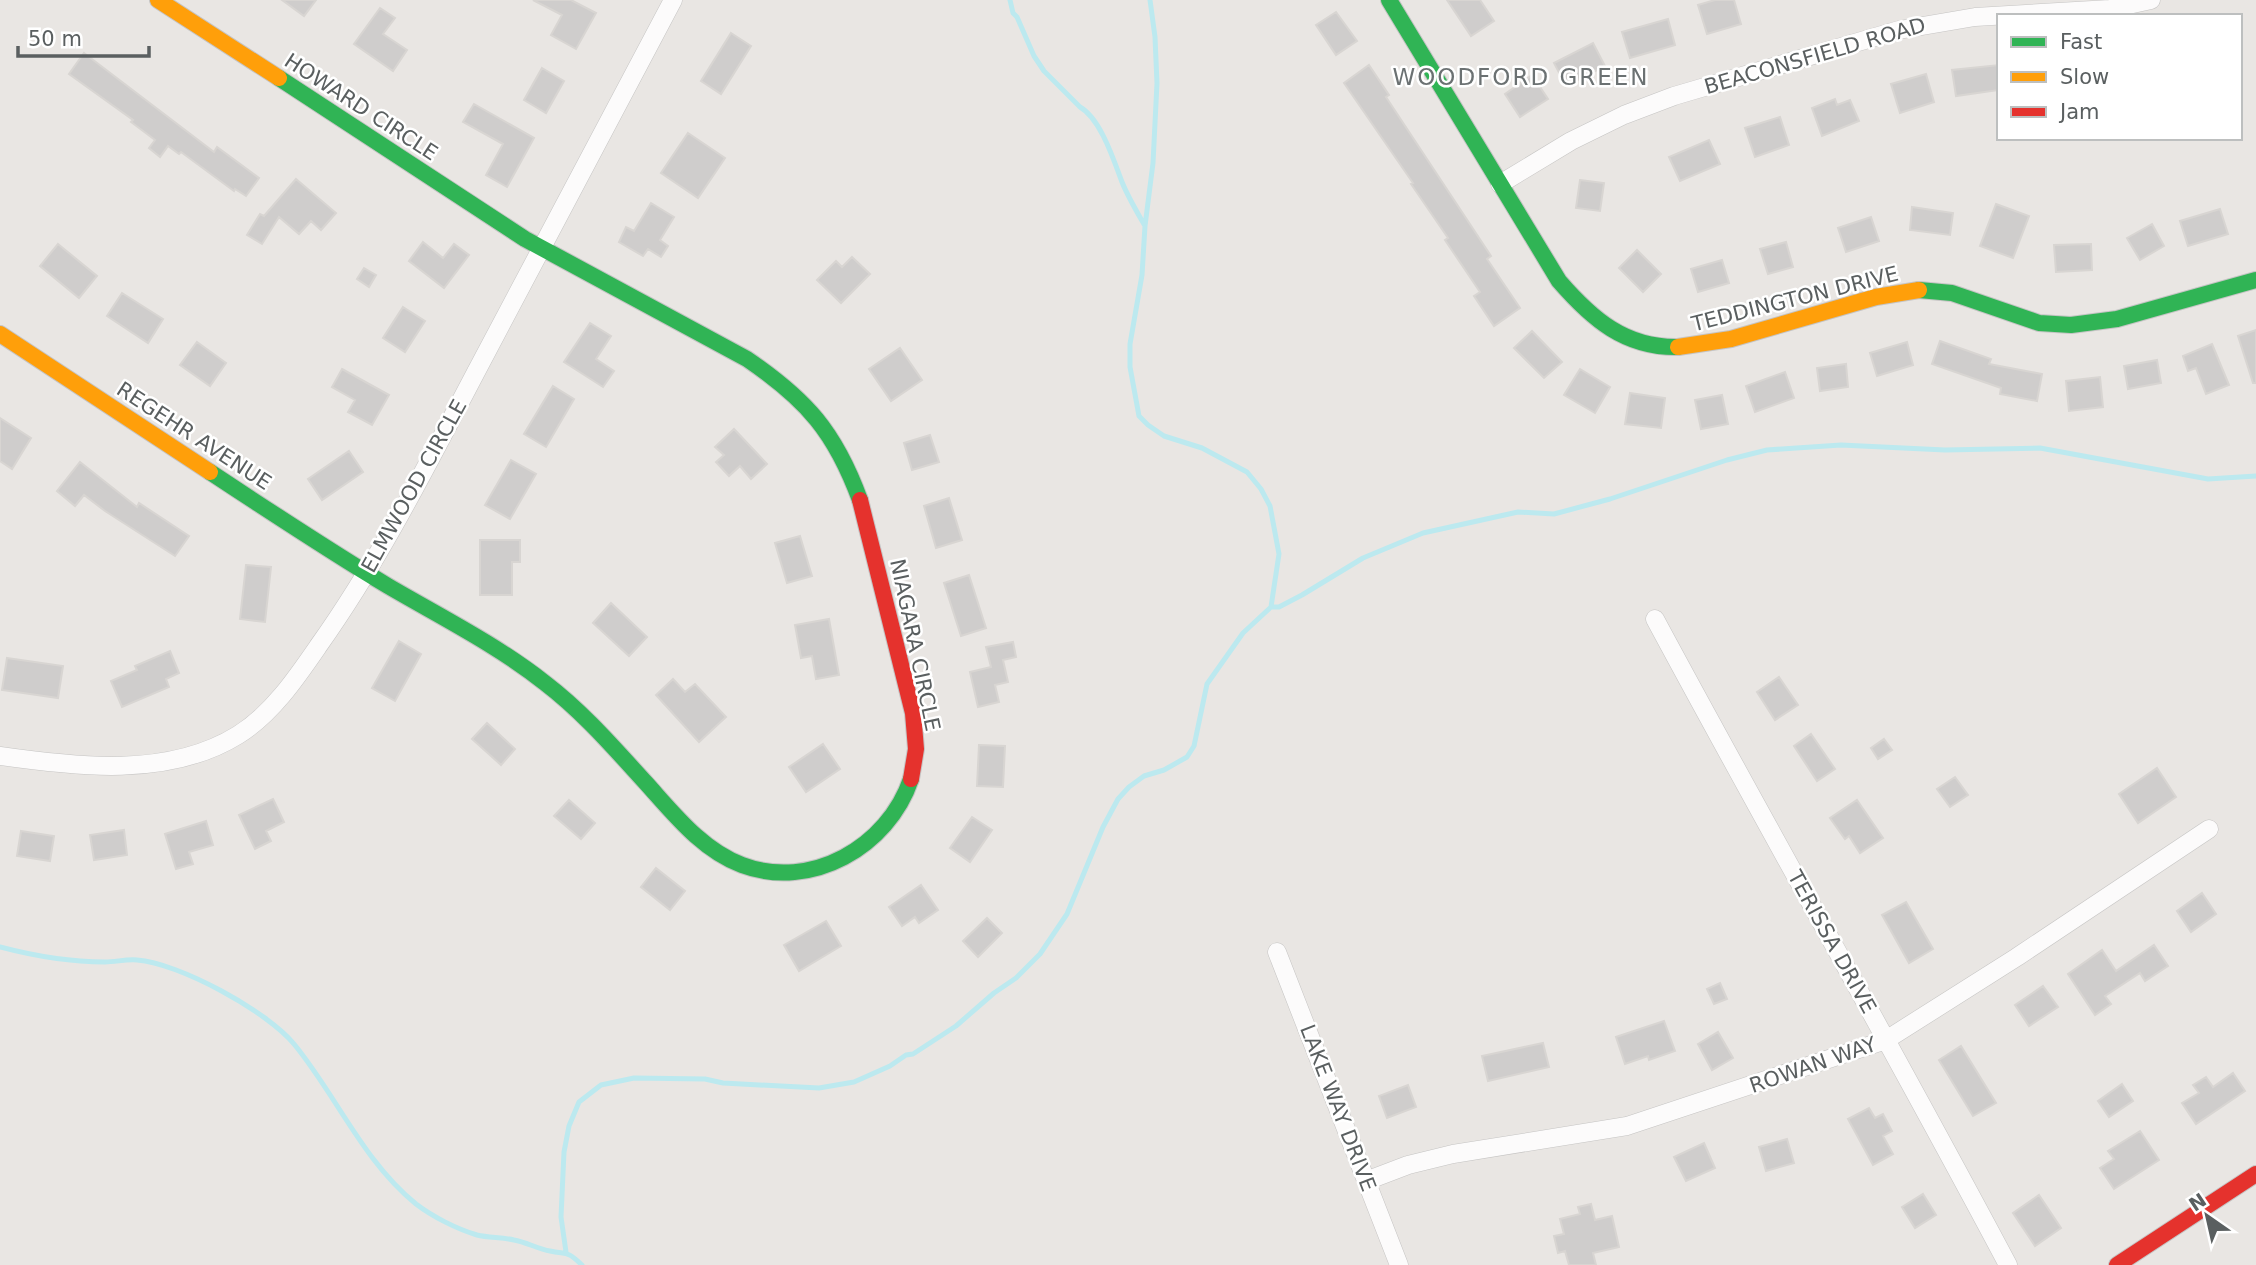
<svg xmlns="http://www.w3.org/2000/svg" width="2256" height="1265" viewBox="0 0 2256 1265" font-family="'DejaVu Sans',sans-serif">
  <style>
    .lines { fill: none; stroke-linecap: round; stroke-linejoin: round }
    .stream { stroke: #bce9ef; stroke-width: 5 }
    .building { fill: #cfcdcc; stroke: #d8d5d2; stroke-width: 2 }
    .street-casing { stroke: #c5c4c3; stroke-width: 19 }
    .fast-casing { stroke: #c5c4c4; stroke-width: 18 }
    .slow-casing { stroke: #c5c4c4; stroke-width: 18 }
    .jam-casing { stroke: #c5c4c4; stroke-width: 18 }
    .street { stroke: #fcfbfb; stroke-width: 18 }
    .fast { stroke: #30b455; stroke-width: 16 }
    .slow { stroke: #ff9f0a; stroke-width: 16 }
    .jam { stroke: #e5322d; stroke-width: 16 }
    .labels { text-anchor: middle; stroke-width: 5; stroke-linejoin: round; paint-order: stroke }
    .street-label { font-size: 21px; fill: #5a5f60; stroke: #fff }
    .neighbourhood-label { font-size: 23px; letter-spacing: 2px; fill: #6b7172; stroke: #fff }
  </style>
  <rect width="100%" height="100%" fill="#e9e6e3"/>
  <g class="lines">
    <path class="stream" d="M1010,0L1013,13L1017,17L1034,56L1044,71L1080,107C1101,119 1114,161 1122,182C1128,197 1137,212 1145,226
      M1150,0L1155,37L1157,83L1153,163L1145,226L1142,275L1130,344V367L1139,416L1148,425L1164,436L1202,448L1247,472L1261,489L1270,506L1279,554L1271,607
      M0,947C34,956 70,962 105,962C116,962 126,959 137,960C179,963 267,1011 294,1044C336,1095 363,1161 416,1204C433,1217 457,1229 477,1235C489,1238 502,1237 514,1240C526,1242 538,1249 550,1251C568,1255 566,1250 582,1265
      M566,1252L561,1217L564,1152L569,1126L579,1102L601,1085L634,1078L705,1079L723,1083L819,1088L854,1082L890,1066L906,1055L913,1054L956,1026L994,993L1016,978L1040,954L1067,914L1103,827L1118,799L1129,787L1144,776L1164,770L1187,757L1194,746L1207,684L1243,633L1271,607H1279L1302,595L1363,558L1423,533L1518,512L1554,514L1610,499L1727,460L1767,450L1841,445L1945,450L2040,448L2208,479L2256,476"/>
  </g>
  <path class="building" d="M282,0H316L304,16Z
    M533,0H571L596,13L576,49L551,35L562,15Z
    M1447,0H1480L1494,21L1471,36Z
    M1715,0H1734L1741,24L1707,34L1698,5Z
    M380,8L395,18L383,34L407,50L393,71L354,44Z
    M1336,12L1357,41L1336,55L1316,25Z
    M1668,19L1675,45L1630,58L1622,32Z
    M731,33L751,46L721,94L701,81Z
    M1593,43L1605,66L1566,86L1554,63Z
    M84,53L214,152L217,147L259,178L246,196L235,189L234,191L181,152L179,154L168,146L160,157L149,148L155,140L131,122L133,120L69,74Z
    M1369,65L1389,95L1386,97L1491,256L1487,259L1520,308L1494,326L1474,296L1480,292L1445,240L1448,238L1411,184L1413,183L1344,83Z
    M1999,65V90L1956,96L1952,70Z
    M542,68L564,81L546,113L524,100Z
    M1926,74L1934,102L1900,113L1891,84Z
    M1532,75L1548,99L1520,117L1505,94Z
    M1835,99L1837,105L1850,100L1859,121L1822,136L1812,108Z
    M474,104L534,138L507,187L486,175L503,144L463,122Z
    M1780,117L1789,145L1755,157L1745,128Z
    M688,133L725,158L698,198L661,173Z
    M1709,140L1720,164L1680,181L1669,157Z
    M296,179L336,213L321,230L311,221L299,234L279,217L262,244L247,235L260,214L264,216Z
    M1580,180L1604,183L1600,211L1576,208Z
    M651,203L674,217L660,240L668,246L661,257L648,249L643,256L619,242L626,227L634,231Z
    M1996,204L2029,216L2013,258L1980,246Z
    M1912,207L1953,213L1950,235L1910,230Z
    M2220,209L2228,234L2188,246L2180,221Z
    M1871,217L1879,241L1846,252L1838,228Z
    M2152,224L2164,246L2140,260L2127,238Z
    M423,242L443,258L454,244L469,255L444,288L409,261Z
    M1786,242L1793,267L1768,274L1760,249Z
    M58,244L97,276L79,298L40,266Z
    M2091,244L2092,270L2056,272L2054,245Z
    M1637,250L1661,274L1643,292L1619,268Z
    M852,257L870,274L841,303L817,280L836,261L842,267Z
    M1722,260L1729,283L1698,292L1691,269Z
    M364,268L376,275L369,287L357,279Z
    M122,293L163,319L148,343L107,316Z
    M403,307L425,321L405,352L383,338Z
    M590,323L611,336L596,359L614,371L603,387L564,362Z
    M2256,330V383H2253L2238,336Z
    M1532,331L1562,362L1544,378L1514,348Z
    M1940,341L1991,359L1989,364L2042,374L2037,401L2000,394L2001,388L1932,364Z
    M197,342L226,363L210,386L180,365Z
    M1907,342L1913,365L1877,376L1870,353Z
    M2212,344L2229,385L2206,394L2196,368L2188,371L2183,356Z
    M900,348L922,380L891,401L869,369Z
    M2157,360L2161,383L2128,389L2124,366Z
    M1846,364L1848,387L1820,391L1817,368Z
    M342,369L389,395L372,425L348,412L355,400L332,387Z
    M1580,369L1610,387L1595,413L1564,395Z
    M1785,372L1794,398L1755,412L1746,386Z
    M2100,377L2103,407L2069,411L2066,381Z
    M553,386L574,399L546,447L524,434Z
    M1630,393L1665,398L1661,428L1625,424Z
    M1722,395L1728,424L1701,429L1695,400Z
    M0,418L31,438L12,469L0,461Z
    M734,429L767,464L751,479L740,466L729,476L716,462L724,455L715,447Z
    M930,435L939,462L912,470L904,443Z
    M349,451L363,472L322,500L308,479Z
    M511,460L536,474L510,519L485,505Z
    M80,462L137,507L139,503L189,536L175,556L105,511L84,495L75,506L57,491Z
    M949,498L962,540L936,548L924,506Z
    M800,536L812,576L787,583L775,543Z
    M480,540H520V562H512V595H480Z
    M246,565L271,567L265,622L240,619Z
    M969,575L986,628L961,636L944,583Z
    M611,603L647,637L629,656L593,623Z
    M829,619L839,675L816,679L812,656L801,658L795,625Z
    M399,641L421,654L395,701L372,688Z
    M1013,642L1016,657L1003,660L1008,682L995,685L999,702L978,707L970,672L991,667L986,647Z
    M170,651L179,673L166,679L169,687L122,707L111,681L137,670L135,666Z
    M7,658L63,666L58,698L2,690Z
    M1779,677L1798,705L1775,720L1757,692Z
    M673,679L685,692L695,684L726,717L699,742L656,695Z
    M487,723L515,749L501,765L472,739Z
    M1811,734L1835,769L1817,781L1794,746Z
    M1884,739L1892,750L1878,759L1871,748Z
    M823,744L840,769L806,792L789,767Z
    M979,745L1005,746L1003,787L977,786Z
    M2157,768L2176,797L2138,823L2119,794Z
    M1955,777L1968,795L1950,807L1937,789Z
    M273,799L284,822L266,831L271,841L255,849L239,815Z
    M569,800L595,823L581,839L554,816Z
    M1857,800L1883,838L1860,853L1849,836L1845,839L1830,818Z
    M972,817L992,830L970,862L950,848Z
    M206,821L213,845L189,852L193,864L176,869L165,834Z
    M124,830L127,855L94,860L90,835Z
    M21,831L54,836L50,861L17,856Z
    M656,868L685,891L670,910L641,887Z
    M921,885L938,910L919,923L915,917L902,926L889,907Z
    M2202,893L2216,914L2191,932L2177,911Z
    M1906,902L1933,949L1909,963L1882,915Z
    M987,918L1002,933L978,957L963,941Z
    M826,921L841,946L799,971L784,945Z
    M2154,945L2168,966L2145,981L2140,973L2105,996L2111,1004L2095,1015L2068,974L2102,950L2116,971Z
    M1720,983L1727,999L1714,1004L1707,989Z
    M2043,986L2058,1007L2029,1026L2015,1005Z
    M1664,1021L1675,1051L1649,1060L1648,1056L1625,1064L1616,1037Z
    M1718,1032L1733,1058L1712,1070L1698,1044Z
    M1543,1043L1549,1067L1488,1081L1482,1056Z
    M1961,1046L1996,1103L1973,1116L1939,1060Z
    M2233,1073L2245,1091L2196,1124L2182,1103L2199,1093L2193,1085L2206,1077L2213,1087Z
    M2122,1084L2133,1101L2109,1117L2098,1101Z
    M1408,1085L1416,1107L1387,1118L1379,1096Z
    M1869,1108L1875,1118L1883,1114L1892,1131L1883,1136L1893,1154L1873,1165L1848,1119Z
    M2140,1131L2159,1160L2114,1189L2100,1168L2114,1159L2108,1151Z
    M1787,1139L1794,1163L1766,1171L1759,1147Z
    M1704,1143L1715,1168L1686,1181L1674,1157Z
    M1923,1194L1936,1215L1915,1228L1902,1207Z
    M2039,1195L2061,1228L2035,1246L2013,1213Z
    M1591,1204L1595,1220L1612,1216L1619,1247L1593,1253L1596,1265H1569L1565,1251L1558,1253L1554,1236L1564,1234L1560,1219L1580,1214L1578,1207Z"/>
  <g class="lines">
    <defs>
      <path id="street" d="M1500,184L1571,141L1624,115L1674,96L1899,30L1975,17L2110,9L2151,0
        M1655,619C1771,835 1893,1048 2008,1265
        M0,756C76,767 169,778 238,735C272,714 297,677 319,645C380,559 427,465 476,372C542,248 608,124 673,0
        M1277,952L1399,1265
        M1366,1181L1408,1165L1453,1154L1627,1126L1886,1040L2017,957L2209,829"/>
      <path id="fast" d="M1389,0L1559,281C1592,319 1625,348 1678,347
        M279,78L525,239L747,359C807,400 835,432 860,500
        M1919,290L1952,293L2039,323L2071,325L2117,319L2256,280
        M210,472C269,511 328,550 388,586C441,617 497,645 545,683C583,712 614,748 646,783C674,814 702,850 742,865C811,891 888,847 911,779"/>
      <path id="slow" d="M158,0L279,78
        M0,334L210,472
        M1678,347L1731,339L1876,297L1919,290"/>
      <path id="jam" d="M860,500L913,713L916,749L911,779
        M2117,1265L2256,1174"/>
    </defs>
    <use href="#street" class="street-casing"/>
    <use href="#fast" class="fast-casing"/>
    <use href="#slow" class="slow-casing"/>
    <use href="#jam" class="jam-casing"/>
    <use href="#street" class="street"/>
    <use href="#fast" class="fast"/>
    <use href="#slow" class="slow"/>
    <use href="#jam" class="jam"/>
  </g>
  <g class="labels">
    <g class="street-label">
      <text transform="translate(1815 56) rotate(-16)" y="7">BEACONSFIELD ROAD</text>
      <text transform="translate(361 107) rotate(33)" y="7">HOWARD CIRCLE</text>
      <text transform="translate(1795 299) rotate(-14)" y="7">TEDDINGTON DRIVE</text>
      <text transform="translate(194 436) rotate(33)" y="7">REGEHR AVENUE</text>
      <text transform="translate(414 486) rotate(-61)" y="7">ELMWOOD CIRCLE</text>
      <text transform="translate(915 645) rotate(78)" y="7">NIAGARA CIRCLE</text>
      <text transform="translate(1832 942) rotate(61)" y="7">TERISSA DRIVE</text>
      <text transform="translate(1813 1065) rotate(-19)" y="7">ROWAN WAY</text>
      <text transform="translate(1338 1108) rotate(69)" y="7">LAKE WAY DRIVE</text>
    </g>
    <g class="neighbourhood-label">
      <text x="1521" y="85">WOODFORD GREEN</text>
    </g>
  </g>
  <rect x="1997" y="14" width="245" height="126" fill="#ffffff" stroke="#bdbfbf" stroke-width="2"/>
  <rect x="2011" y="37" width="35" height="10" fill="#30b455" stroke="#bdbfbf" stroke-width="2"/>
  <text x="2060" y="49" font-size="21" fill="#5a5f60">Fast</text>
  <rect x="2011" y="72" width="35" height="10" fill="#ff9f0a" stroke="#bdbfbf" stroke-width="2"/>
  <text x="2060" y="84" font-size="21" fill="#5a5f60">Slow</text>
  <rect x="2011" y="107" width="35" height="10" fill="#e5322d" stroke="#bdbfbf" stroke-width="2"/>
  <text x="2060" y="119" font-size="21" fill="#5a5f60">Jam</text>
  <g transform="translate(2207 1216) rotate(326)" stroke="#ffffff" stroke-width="5" paint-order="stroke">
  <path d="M0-5L12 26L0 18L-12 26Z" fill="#5a5f60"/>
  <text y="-10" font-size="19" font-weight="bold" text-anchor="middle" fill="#5a5f60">N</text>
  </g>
  <path d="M18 46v10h131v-10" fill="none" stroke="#5a5f60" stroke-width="3.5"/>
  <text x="28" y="46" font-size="21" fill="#5a5f60" stroke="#ffffff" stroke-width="5" paint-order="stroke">50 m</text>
</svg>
